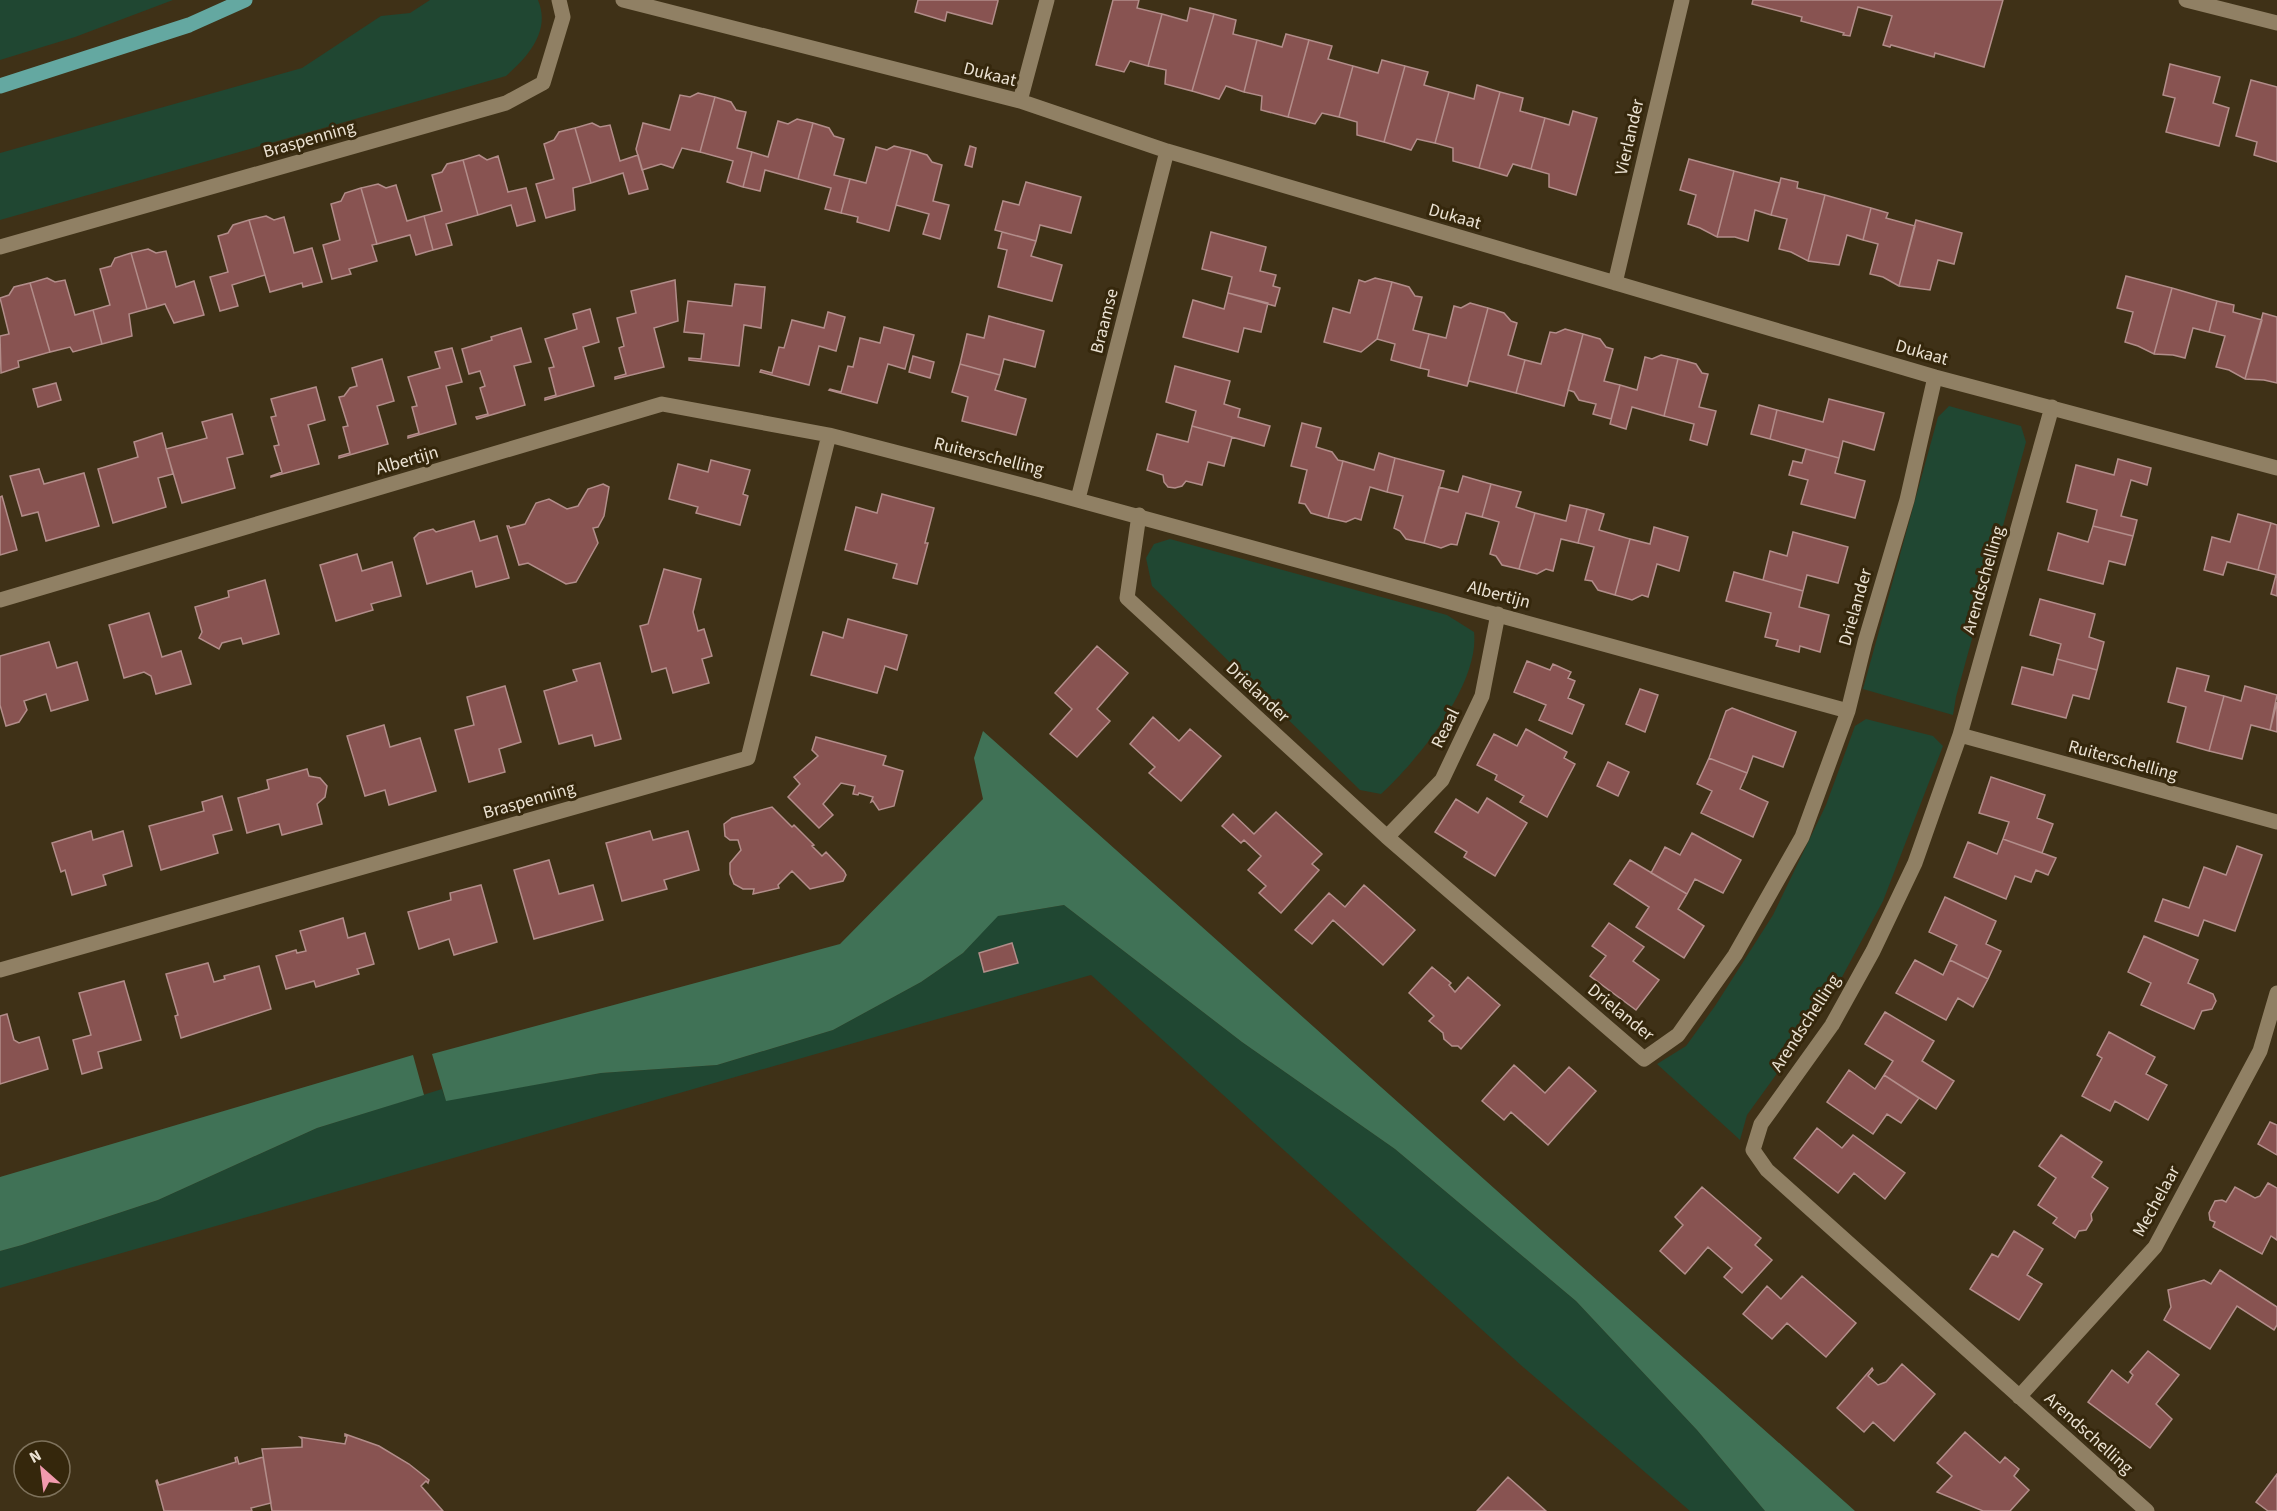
<svg xmlns="http://www.w3.org/2000/svg" width="2277" height="1511" viewBox="0 0 2277 1511" font-family="'Source Sans 3',sans-serif">
  <style>
    .green { fill: #204732 }
    .forest { fill: #407256 }
    .building { fill: #885351; stroke: #b28d8a; stroke-width: 1.5 }
    .lines { fill: none; stroke-linecap: round; stroke-linejoin: round }
    .minor { stroke: #908064; stroke-width: 15 }
    .major { stroke: #64a8a1; stroke-width: 15 }
    .labels { text-anchor: middle; stroke-width: 6; stroke-linejoin: round; paint-order: stroke }
    .street-label { font-size: 18px; fill: #ebe2d3; stroke: #35270c }
  </style>
  <rect width="100%" height="100%" fill="#3f3117"/>
  <path class="green" d="M0,0H173L75,37L0,60Z
    M430,0H538C551,31 528,57 506,76L0,220V153L302,68L381,16L410,13Z
    M1949,406L2021,426L2026,442L1956,697L1953,715L1863,689L1938,417Z
    M1170,539L1447,615L1474,632C1480,684 1418,760 1381,794L1360,790L1152,586L1146,558L1154,544Z
    M1866,719L1933,736L1943,746L1883,901L1828,1003L1747,1115L1740,1140L1657,1064L1686,1046L1715,1006L1773,915L1826,805L1855,726Z
    M1064,905L1242,1042L1395,1149L1576,1301L1697,1430L1765,1511H1690L1523,1367L1091,975L0,1288V1251L22,1245L158,1200L317,1128L442,1089L446,1100L601,1073L717,1065L833,1030L921,982L963,953L997,916Z"/>
  <path class="forest" d="M983,731L1855,1511H1765L1697,1430L1576,1301L1395,1149L1242,1042L1064,905L998,916L963,953L921,982L833,1030L717,1065L601,1073L446,1101L432,1054L840,944L983,799L974,758Z
    M413,1055L424,1095L317,1128L158,1200L22,1245L0,1251V1177Z"/>
  <path class="building" d="M918,0H998V1L992,24L947,12L945,21L915,12Z
    M1113,0H1139L1137,8L1162,14L1148,66L1130,61L1124,72L1096,65Z
    M1753,0H2003L1984,67L1935,53L1934,57L1891,45L1890,47L1883,45L1892,16L1858,7L1850,36L1843,35L1844,33L1801,21L1802,17L1752,4Z
    M1190,8L1214,14L1192,91L1165,84L1166,70L1148,66L1162,14L1187,21Z
    M1214,14L1236,20L1233,34L1257,40L1244,92L1226,86L1219,99L1192,91Z
    M1286,34L1309,40L1288,117L1261,110L1262,96L1244,92L1257,40L1282,47Z
    M1309,40L1332,46L1328,59L1353,66L1339,117L1322,113L1315,124L1288,117Z
    M1382,60L1405,66L1384,142L1357,135V122L1339,117L1353,66L1378,73Z
    M2170,64L2220,77L2213,103L2229,108L2219,146L2166,132L2175,98L2163,95Z
    M1405,66L1428,72L1424,85L1449,92L1435,143L1417,139L1411,150L1384,142Z
    M2251,80L2277,87V162L2254,155L2257,142L2236,136Z
    M1477,85L1500,92L1479,168L1453,161V148L1435,143L1449,92L1474,99Z
    M1500,92L1523,98L1520,111L1545,118L1531,169L1513,164L1507,176L1479,168Z
    M698,93L715,97L700,152L682,148L673,168L661,164L642,170L636,149L643,123L670,130L680,95L690,97Z
    M715,97L731,102L736,110L746,112L737,148L752,152L743,187L727,182L733,161L700,152Z
    M1573,111L1597,118L1576,195L1549,187V174L1531,169L1545,118L1569,125Z
    M797,119L813,123L798,179L765,170L760,191L743,187L752,152L768,157L778,121L788,124Z
    M592,123L600,127L610,125L620,161L638,155L648,189L629,194L623,173L591,183L575,128Z
    M813,123L829,128L834,136L844,139L834,175L850,179L841,213L825,209L831,188L798,179Z
    M575,128L591,183L573,188L575,210L546,218L536,184L554,179L544,144L554,140L559,132Z
    M894,146L911,150L889,231L857,222L858,217L841,213L850,179L866,183L876,147L887,150Z
    M970,146L976,148L972,167L965,165Z
    M911,150L927,155L932,162L942,165L933,201L949,205L940,239L923,234L929,214L896,205Z
    M479,155L487,160L498,156L508,192L526,188L535,221L517,226L511,205L478,215L463,160Z
    M1689,159L1734,171L1717,237L1700,228L1688,224L1696,195L1680,190Z
    M463,160L478,215L446,224L452,245L433,250L424,216L442,211L432,175L442,172L447,164Z
    M1734,171L1780,183L1771,215L1755,210L1748,241L1735,237H1717Z
    M1781,178L1798,182L1797,188L1825,195L1808,261L1791,252L1779,249L1787,219L1771,215Z
    M1026,182L1081,197L1071,233L1040,225L1036,241L995,230L1003,201L1019,205Z
    M378,184L386,188L396,185L407,221L424,216L433,250L416,255L410,235L377,244L361,188Z
    M361,188L377,244L372,245L377,261L349,269L351,274L332,279L323,245L340,240L331,204L341,201L345,193Z
    M1825,195L1871,208L1863,240L1847,235L1839,265L1808,261Z
    M1871,208L1888,213L1886,218L1915,226L1899,286L1883,277L1870,274L1878,244L1863,240Z
    M266,216L274,220L284,217L294,253L312,248L322,282L303,287L302,283L270,292L249,220Z
    M249,220L265,275L232,285L238,306L220,311L210,277L228,272L218,236L228,233L233,225Z
    M1916,220L1962,233L1954,264L1938,260L1930,290L1899,286Z
    M1002,232L1036,241L1031,256L1062,265L1052,301L998,287L1007,250L998,248Z
    M1211,232L1266,247L1260,271L1276,275L1273,286L1280,288L1275,306L1228,293L1232,277L1202,269Z
    M148,249L156,253L166,251L176,287L194,281L204,315L174,323L165,304L147,309L131,253Z
    M131,253L147,309L129,314L132,336L102,344L93,310L110,305L100,269L111,266L115,258Z
    M2126,276L2172,288L2154,354L2138,346L2125,342L2133,312L2117,308Z
    M47,278L55,282L65,280L75,315L93,310L102,344L73,352L70,347L50,352L30,283Z
    M1375,278L1392,282L1377,339L1361,352L1324,342L1333,308L1350,313L1359,280L1365,282Z
    M675,280L678,321L654,328L664,367L615,379V377L626,374L619,348L624,346L617,318L636,313L631,291Z
    M1392,282L1409,287L1415,296L1422,297L1413,330L1429,334L1420,368L1391,360L1395,344L1377,339Z
    M30,283L50,352L18,361L19,367L1,373L0,336L9,334L0,298L9,295L14,287Z
    M735,284L765,287L761,328L744,325L739,366L689,360V358L701,359L704,334L684,332L688,301L732,306Z
    M2172,288L2217,301L2209,332L2193,328L2185,358L2173,355L2154,354Z
    M1228,293L1268,303L1261,332L1244,328L1238,352L1183,337L1193,300L1224,309Z
    M2217,301L2234,305L2233,312L2262,320L2245,379L2229,370L2216,367L2225,336L2209,332Z
    M1470,303L1488,308L1467,386L1428,376L1429,370L1420,368L1429,334L1446,338L1454,306L1461,308Z
    M1488,308L1504,313L1511,321L1517,323L1508,355L1525,360L1516,393L1469,381L1467,386Z
    M590,309L599,342L583,347L594,386L545,400V398L556,395L549,368L554,367L545,339L577,329L573,314Z
    M828,312L845,317L836,351L819,346L809,385L760,372L761,370L772,373L779,347L784,348L792,320L824,328Z
    M2263,313L2277,317V383L2264,380L2245,379Z
    M989,316L1044,331L1035,367L1004,359L1000,375L960,364L967,334L984,338Z
    M884,327L914,335L905,369L888,364L877,403L829,390L830,389L841,392L848,366L853,367L860,338L880,343Z
    M521,328L531,362L514,366L525,405L477,419L476,417L488,414L480,388L485,386L480,371L469,374L462,349L492,340L491,337Z
    M1565,329L1583,334L1564,406L1516,393L1525,360L1541,364L1550,332L1556,333Z
    M1583,334L1600,339L1606,347L1613,349L1604,381L1620,385L1611,419L1593,414L1596,404L1579,400L1574,392L1568,390Z
    M452,348L462,382L446,386L456,424L408,438V436L419,433L412,407L417,406L408,377L440,368L435,352Z
    M1661,355L1678,359L1664,416L1632,407L1626,429L1610,424L1620,385L1637,390L1645,357L1652,359Z
    M913,356L934,362L930,378L909,372Z
    M382,359L394,401L377,406L388,444L339,458V456L350,453L343,427L348,426L339,397L344,396L350,388L357,386L352,368Z
    M1678,359L1696,364L1702,373L1708,374L1699,407L1716,411L1707,445L1690,440L1694,424L1664,416Z
    M960,364L1000,375L995,390L1026,399L1016,435L962,421L968,397L952,392Z
    M1175,366L1230,381L1224,404L1240,409L1238,417L1270,426L1264,446L1192,426L1196,411L1166,402Z
    M56,383L61,400L38,407L33,389Z
    M316,387L325,420L308,425L319,464L271,477V476L282,472L274,446L279,445L271,417L276,416L271,399Z
    M1829,399L1884,413L1874,450L1843,441L1839,458L1770,439L1777,410L1823,422Z
    M1759,405L1777,410L1770,439L1751,434Z
    M232,414L243,454L227,458L235,488L182,503L166,449L207,438L202,422Z
    M1302,423L1321,428L1316,447L1332,452L1338,460L1343,461L1328,518L1311,513L1305,504L1299,503L1307,470L1291,466Z
    M1192,426L1232,437L1224,466L1208,462L1202,485L1186,481L1182,486L1175,488L1168,487L1164,482L1163,475L1147,470L1157,434L1188,442Z
    M162,433L173,474L158,478L166,507L113,523L98,469L138,457L134,442Z
    M1806,449L1839,458L1835,473L1865,481L1855,518L1801,504L1808,480L1789,475L1793,461L1802,463Z
    M1379,453L1395,458L1387,492L1370,487L1361,520L1355,518L1346,522L1328,518L1343,461L1374,470Z
    M1395,458L1444,471L1424,543L1406,539L1400,531L1394,528L1403,496L1387,492Z
    M2118,459L2151,468L2147,485L2131,480L2121,516L2137,520L2133,536L2093,526L2097,510L2067,502L2076,465L2114,475Z
    M711,460L750,470L743,494L748,496L740,525L696,513L698,507L669,499L678,464L708,472Z
    M39,469L44,484L84,473L99,526L46,541L38,512L22,516L10,476Z
    M1463,476L1491,484L1482,517L1466,513L1457,545L1451,544L1441,548L1424,543L1439,487L1458,492Z
    M603,484L609,487L604,516L598,527L593,528L598,543L576,582L566,584L528,563L519,565L507,526H509L510,528L525,524L536,503L549,499L567,509L578,506L588,489Z
    M1491,484L1521,492L1516,507L1535,513L1519,569L1502,565L1496,556L1490,554L1499,522L1482,517Z
    M882,494L934,508L925,543H928L917,584L893,578L897,564L845,550L856,507L877,513Z
    M2,496L17,550L0,555V497Z
    M1570,505L1587,509L1578,543L1561,539L1553,571L1546,569L1537,574L1519,569L1535,513L1566,521Z
    M1587,509L1604,514L1599,530L1630,539L1615,595L1598,590L1592,581L1585,580L1594,547L1578,543Z
    M2238,514L2271,523L2258,570L2227,562L2223,575L2204,570L2212,537L2230,542Z
    M474,521L480,541L497,536L509,578L476,587L472,571L427,584L414,538L419,533L433,529L436,532Z
    M2271,523L2277,525V596L2271,594L2276,575L2258,570Z
    M2093,526L2133,536L2125,565L2109,561L2103,584L2048,570L2058,533L2088,542Z
    M1654,527L1688,537L1679,571L1657,564L1648,597L1642,595L1632,600L1615,595L1630,539L1650,544Z
    M1793,532L1848,547L1838,583L1807,575L1803,591L1763,580L1770,551L1787,556Z
    M357,554L362,571L392,562L401,596L371,604L373,610L336,621L320,565Z
    M664,569L701,579L693,612L698,631L704,629L712,656L702,659L709,683L673,693L666,668L652,672L640,626L648,624Z
    M1734,572L1803,591L1799,607L1829,615L1820,652L1800,646L1799,652L1776,646L1778,640L1765,637L1771,613L1726,601Z
    M265,580L279,634L243,644L241,638L222,643L219,649L199,638L202,632L195,607L229,597L228,591Z
    M2040,599L2095,614L2089,637L2104,642L2097,670L2057,659L2061,644L2030,635Z
    M149,613L162,657L181,651L191,684L156,694L151,676L144,672L124,678L109,625Z
    M848,619L907,635L897,670L885,666L877,693L811,675L823,632L843,638Z
    M49,642L57,668L77,662L88,700L51,711L46,694L24,701L27,710L19,722L6,726L0,705V656Z
    M1097,646L1128,673L1097,709L1110,721L1077,757L1050,734L1072,709L1055,693Z
    M2057,659L2097,670L2089,699L2073,695L2066,718L2012,704L2022,667L2053,675Z
    M1527,661L1550,670L1553,664L1571,672L1568,678L1575,681L1568,698L1584,705L1572,734L1539,720L1546,705L1514,692Z
    M600,663L621,739L595,746L592,735L559,744L544,691L577,681L573,670Z
    M2177,668L2209,676L2205,691L2224,696L2209,751L2177,742L2186,707L2168,702Z
    M505,686L521,742L499,749L505,772L469,782L455,730L474,725L467,697Z
    M2245,686L2277,695L2270,730L2251,725L2242,759L2209,751L2224,696L2241,701Z
    M1640,689L1658,695L1645,732L1626,724Z
    M2277,702V732L2270,730Z
    M1732,708L1796,732L1783,767L1753,756L1747,773L1709,758L1726,711Z
    M1153,717L1179,741L1190,729L1221,756L1181,801L1149,773L1155,767L1130,744Z
    M384,725L390,747L420,738L436,791L389,805L385,790L365,796L347,736Z
    M1526,729L1567,752L1564,758L1575,764L1547,817L1520,802L1524,796L1495,780L1497,775L1477,765L1494,734L1517,746Z
    M816,737L886,756L883,765L903,771L894,806L879,810L873,801L871,802L873,797L859,793L858,795L853,794L855,786L841,783L823,804L833,815L819,828L788,797L800,784L794,777L818,756L812,750Z
    M1709,758L1747,773L1740,789L1768,802L1753,837L1701,813L1712,791L1697,784Z
    M1608,762L1629,772L1618,796L1597,786Z
    M307,769L309,776L320,778L327,786L325,797L317,804L322,824L282,835L279,824L247,833L238,798L269,789L267,780Z
    M1991,777L2045,795L2037,818L2053,824L2042,853L2003,839L2009,822L1979,813Z
    M222,796L232,830L213,835L218,853L161,870L149,826L204,811L202,802Z
    M1487,798L1527,823L1495,876L1464,857L1467,852L1435,832L1456,799L1478,813Z
    M772,807L792,827L794,825L814,845L812,846L822,856L826,852L844,871L846,875L843,881L810,889L792,871L778,885L779,888L753,894L754,889H743L734,884L730,874V863L741,850L738,840H730L725,836L724,824L732,818Z
    M1276,812L1322,854L1312,864L1319,870L1281,913L1259,893L1266,886L1248,870L1261,856L1244,840L1241,843L1222,826L1233,814L1254,834Z
    M91,831L93,840L123,831L132,866L103,875L106,885L72,895L65,870L61,872L52,843Z
    M650,831L653,840L688,831L699,870L664,880L667,889L622,901L606,843Z
    M1692,833L1741,860L1723,893L1695,879L1687,894L1651,873L1665,847L1680,855Z
    M2003,839L2056,858L2048,875L2036,870L2031,882L2015,876L2006,899L1954,877L1968,842L1997,854Z
    M2237,846L2262,855L2235,931L2204,920L2198,936L2155,921L2163,899L2189,908L2204,867L2226,875Z
    M549,860L559,894L593,885L603,920L534,939L514,870Z
    M1630,860L1687,894L1678,909L1704,926L1684,958L1636,927L1649,907L1614,884Z
    M481,885L497,942L454,955L449,939L419,949L408,912L451,900L450,893Z
    M1364,885L1415,930L1383,965L1333,920L1312,944L1295,930L1329,893L1345,907Z
    M1945,897L1996,921L1986,944L2001,951L1988,979L1950,960L1957,945L1929,932Z
    M343,918L348,938L365,933L374,964L357,969L359,974L316,987L314,981L286,989L276,956L296,950L297,953L306,951L300,931Z
    M1609,923L1644,947L1633,961L1659,980L1636,1010L1590,976L1606,956L1592,946Z
    M2144,936L2198,960L2188,983L2213,994L2216,1001L2212,1009L2202,1011L2194,1029L2141,1005L2151,983L2128,972Z
    M1012,943L1018,963L984,972L979,953Z
    M1915,960L1943,975L1950,960L1988,979L1973,1007L1958,998L1946,1020L1896,993Z
    M208,963L214,982L225,979L224,976L259,966L271,1009L181,1038L175,1016L178,1015L166,974Z
    M1432,967L1451,983L1449,985L1455,992L1468,977L1500,1005L1461,1049L1458,1046H1452L1444,1039L1443,1033L1429,1021L1434,1016L1409,993Z
    M124,981L141,1040L98,1052L102,1068L82,1074L73,1040L91,1035L79,993Z
    M1885,1012L1934,1041L1922,1061L1954,1081L1936,1109L1884,1075L1893,1061L1865,1044Z
    M7,1014L14,1040L19,1043L39,1037L48,1069L0,1084V1016Z
    M2109,1032L2155,1057L2146,1074L2167,1085L2148,1120L2115,1101L2110,1111L2082,1096L2102,1058L2097,1055Z
    M1514,1065L1545,1093L1569,1067L1596,1091L1548,1145L1511,1112L1504,1120L1482,1101Z
    M1849,1070L1875,1089L1884,1075L1919,1098L1901,1123L1887,1114L1873,1134L1827,1102Z
    M2270,1122L2277,1125V1155L2258,1144Z
    M1817,1128L1842,1148L1853,1135L1905,1173L1885,1199L1854,1173L1838,1193L1794,1158Z
    M2061,1135L2102,1162L2092,1177L2108,1188L2091,1214L2092,1220L2086,1230L2079,1231L2075,1238L2053,1223L2057,1218L2038,1205L2056,1178L2039,1166Z
    M2268,1183L2277,1188V1240L2271,1236L2262,1254L2213,1227L2215,1222L2210,1220L2209,1213L2215,1201L2222,1200L2226,1202L2235,1187L2255,1198L2260,1196Z
    M1702,1187L1761,1238L1755,1245L1772,1260L1742,1293L1724,1277L1732,1268L1708,1247L1685,1274L1660,1251L1683,1225L1675,1217Z
    M2014,1231L2043,1249L2027,1275L2042,1284L2019,1320L1970,1289L1992,1254L1998,1257Z
    M2220,1270L2277,1307V1325L2274,1330L2237,1306L2210,1349L2164,1320L2171,1307L2168,1290L2204,1280L2211,1284Z
    M1802,1276L1856,1323L1826,1357L1787,1323L1772,1339L1743,1314L1767,1286L1781,1299Z
    M2148,1351L2179,1375L2156,1404L2172,1419L2150,1448L2088,1402L2112,1370L2128,1383L2133,1375L2130,1372Z
    M1902,1364L1935,1394L1894,1441L1873,1422L1864,1432L1837,1408L1872,1368L1873,1370L1868,1376L1878,1385L1886,1382Z
    M1965,1432L2000,1463L2005,1457L2019,1469L2014,1476L2029,1490L2010,1511H1983L1937,1492L1952,1476L1937,1463Z
    M345,1434L379,1446L409,1464L429,1480L428,1483L426,1481L421,1486L443,1511H272L262,1449L302,1447V1439L300,1437L345,1444L347,1436H345Z
    M237,1457L239,1464L263,1457L271,1503L251,1508L252,1511H164L156,1481L157,1480L159,1485L236,1462L235,1458Z
    M2277,1474V1511H2268L2256,1502Z
    M1508,1477L1546,1511H1477Z"/>
  <g class="lines">
    <path class="minor" d="M623,0L1020,101L1167,151L1935,377L2277,468
      M2186,0L2277,23
      M1020,101L1047,0
      M0,247L506,103L543,83L563,17L559,0
      M1615,283L1682,0
      M2052,407L1960,735L1915,863L1873,951L1832,1025L1761,1124L1753,1150L1767,1170L2147,1511
      M1078,499L1167,151
      M1139,515L1127,598L1387,837L1644,1059L1678,1035L1735,955L1802,837L1848,711L1865,642L1907,500L1935,377
      M0,600L662,404L829,435L1041,490L1848,711
      M1960,735L2277,822
      M1387,837L1442,780L1482,696L1498,614
      M0,970L748,758L829,435
      M2019,1397L2155,1247L2260,1051L2277,993"/>
    <path class="major" d="M0,86L189,25L245,0"/>
  </g>
  <g class="labels">
    <g class="street-label">
      <text transform="translate(990 74) rotate(14)" y="6">Dukaat</text>
      <text transform="translate(1629 137) rotate(-77)" y="6">Vierlander</text>
      <text transform="translate(309 139) rotate(-16)" y="6">Braspenning</text>
      <text transform="translate(1455 216) rotate(16)" y="6">Dukaat</text>
      <text transform="translate(1104 321) rotate(-76)" y="6">Braamse</text>
      <text transform="translate(1922 352) rotate(16)" y="6">Dukaat</text>
      <text transform="translate(989 456) rotate(14)" y="6">Ruiterschelling</text>
      <text transform="translate(407 460) rotate(-16)" y="6">Albertijn</text>
      <text transform="translate(1983 580) rotate(-74)" y="6">Arendschelling</text>
      <text transform="translate(1499 594) rotate(15)" y="6">Albertijn</text>
      <text transform="translate(1855 607) rotate(-74)" y="6">Drielander</text>
      <text transform="translate(1258 692) rotate(43)" y="6">Drielander</text>
      <text transform="translate(1445 728) rotate(-64)" y="6">Reaal</text>
      <text transform="translate(2123 760) rotate(15)" y="6">Ruiterschelling</text>
      <text transform="translate(529 800) rotate(-16)" y="6">Braspenning</text>
      <text transform="translate(1621 1012) rotate(39)" y="6">Drielander</text>
      <text transform="translate(1805 1023) rotate(-57)" y="6">Arendschelling</text>
      <text transform="translate(2156 1201) rotate(-61)" y="6">Mechelaar</text>
      <text transform="translate(2089 1433) rotate(42)" y="6">Arendschelling</text>
    </g>
  </g>
  <g transform="translate(42 1469) rotate(332)"><circle r="28" fill="#35270c" stroke="#7e725c" stroke-width="1.5"/>
  <path d="M0-4.5L10 22L0 15L-10 22Z" fill="#f29aae"/>
  <text y="-9" font-size="16" font-weight="bold" text-anchor="middle" fill="#ebe2d3">N</text>
  </g>
</svg>
